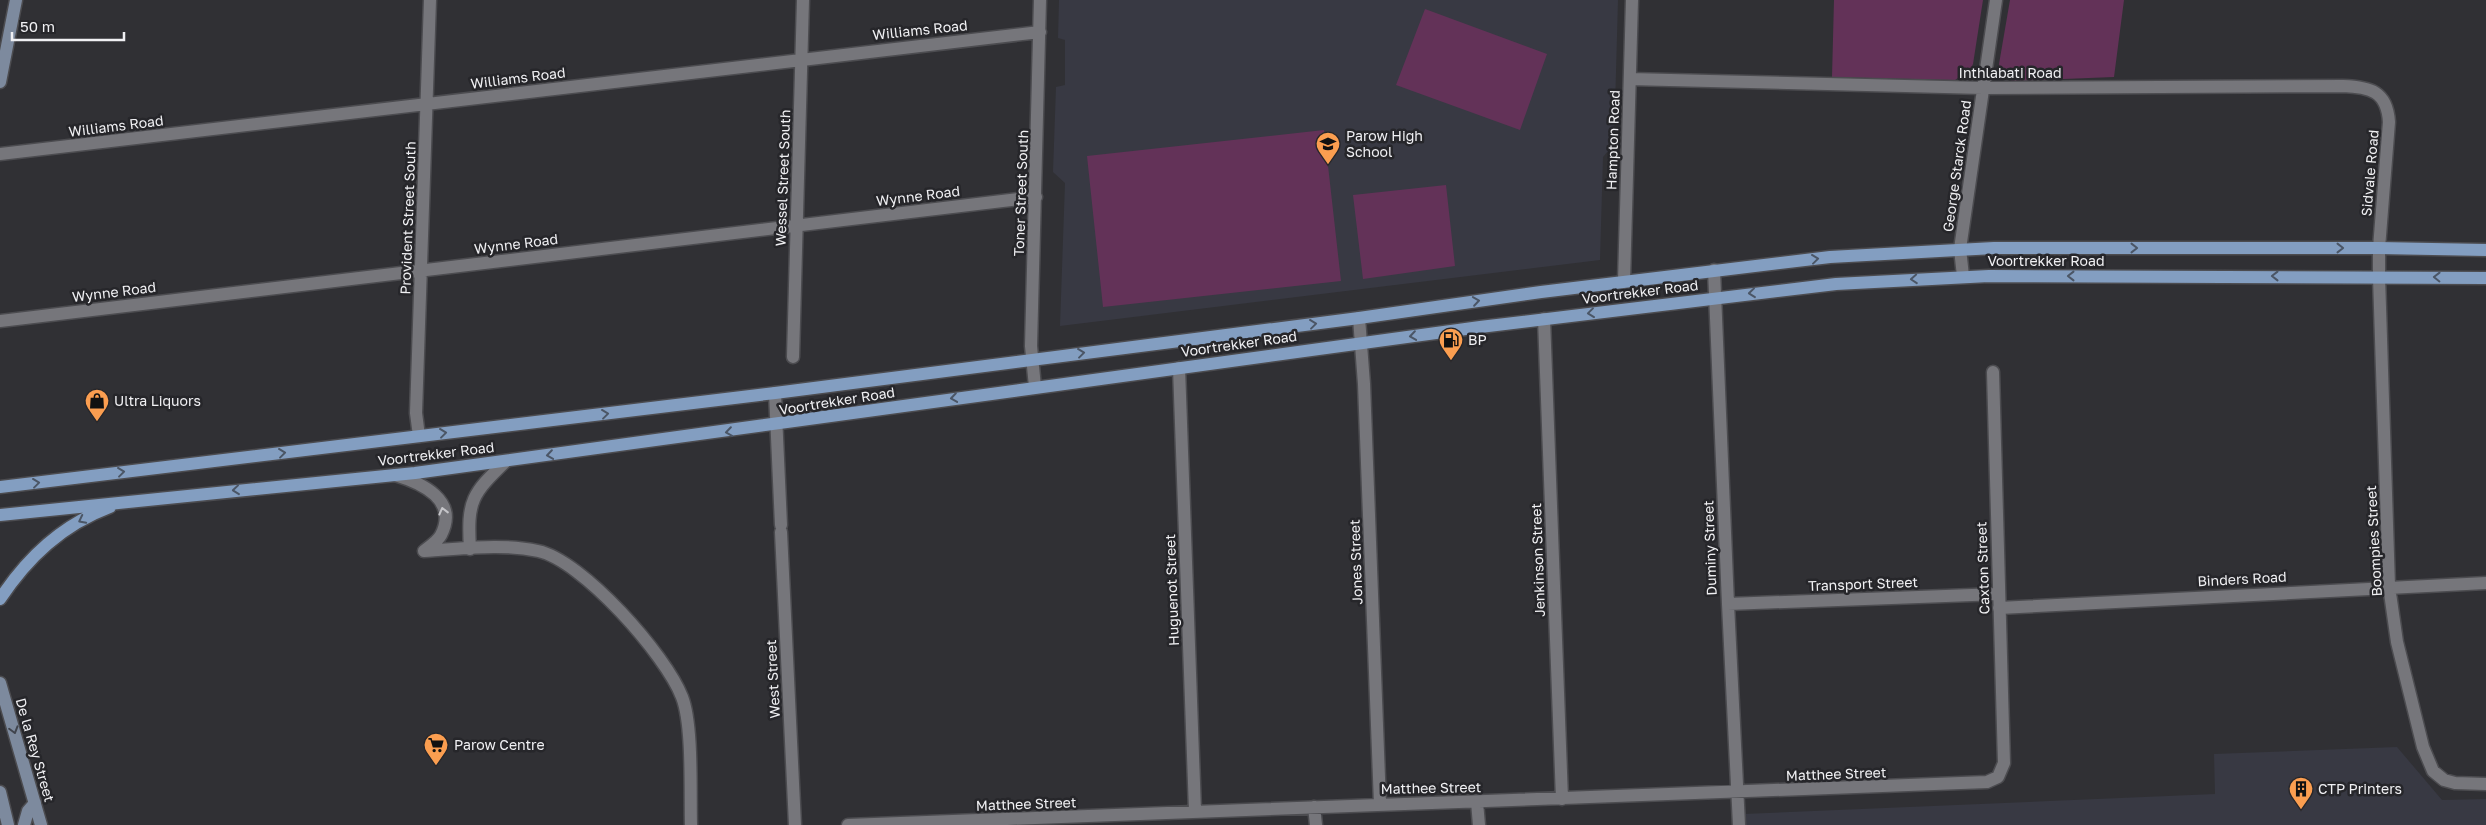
<svg xmlns="http://www.w3.org/2000/svg" width="2486" height="825" viewBox="0 0 2486 825" font-family="'Golos Text',sans-serif">
  <style>
    .built { fill: #383943 }
    .green { fill: #633258 }
    .lines { fill: none; stroke-linecap: round; stroke-linejoin: round }
    .street-casing { stroke: #4c4c50; stroke-width: 15 }
    .secondary-casing { stroke: #4c4c50; stroke-width: 15 }
    .primary-casing { stroke: #4c4c50; stroke-width: 15 }
    .street { stroke: #76767b; stroke-width: 12 }
    .secondary { stroke: #7d8a9e; stroke-width: 12 }
    .primary { stroke: #839ec1; stroke-width: 12 }
    .oneway { stroke: #4b5666 }
    .oneway2 { stroke: #c5c5c9 }
    .oneway3 { stroke: #40444d }
    .labels { text-anchor: middle; stroke-width: 5; stroke-linejoin: round; paint-order: stroke }
    .street-label { font-size: 14px; fill: #f0f0f3; stroke: #26262a }
    .poi-label { font-size: 14px; fill: #f0f0f3; stroke: #26262a; text-anchor: start }
  </style>
  <rect width="100%" height="100%" fill="#303034"/>
  <path class="built" d="M1059,0H1618L1614,144L1603,157L1600,260L1060,326L1065,183L1053,172L1056,87L1065,85V40L1058,38Z
    M2397,747L2442,800L2486,799V825H1745L1744,814L2215,794L2214,754Z"/>
  <path class="green" d="M1834,0H1983L1973,64L1970,70L1955,80L1832,77Z
    M2010,0H2124L2114,77L2012,81L2001,75L1999,64Z
    M1425,9L1547,54L1520,130L1396,85Z
    M1324,130L1341,281L1103,307L1087,156Z
    M1446,185L1455,266L1363,279L1353,195Z"/>
  <g class="lines">
    <defs>
      <path id="street" d="M1630,79L1983,88L2343,86C2370,87 2387,91 2389,122L2379,248V277L2389,586L2397,642L2423,747L2433,771L2444,780L2455,783L2486,784
        M0,154L1040,32
        M1714,270L1728,604L1739,825
        M1963,276L1960,249L1996,0
        M1624,281L1632,0
        M1359,318L1364,384L1380,804
        M1544,319L1562,799
        M0,321L1036,197
        M793,357L803,0
        M1179,368L1195,811
        M1035,387L1031,346L1040,0
        M775,393L781,525
        M419,436L416,413L430,0
        M395,475C422,483 459,500 441,535C438,541 429,547 424,551
        M781,532L795,825
        M470,549C467,500 472,494 506,461
        M424,551C462,549 501,543 538,551C582,560 666,655 682,697C693,725 690,792 691,825
        M1728,604L1999,594
        M1999,608L2486,583
        M1477,802L1479,825
        M1314,807L1316,825
        M848,825L1987,782L1998,777L2004,763L1993,372"/>
      <path id="secondary" d="M0,82L16,0
        M0,683L41,825
        M0,792L8,825
        M24,825L28,811L35,803"/>
      <path id="primary" d="M0,487L775,393L1359,318L1541,292L1830,257L1994,248H2379L2486,250
        M0,515L415,473L1480,327L1836,284L1989,276L2486,278
        M0,599C28,557 62,525 110,507"/>
    </defs>
    <use href="#street" class="street-casing"/>
    <use href="#secondary" class="secondary-casing"/>
    <use href="#primary" class="primary-casing"/>
    <use href="#street" class="street"/>
    <use href="#secondary" class="secondary"/>
    <use href="#primary" class="primary"/>
  </g>
  <defs><path id="oneway-chevron" d="M-2-3.5L2.5 0L-2 3.5" fill="none" stroke-width="1.6" stroke-linecap="round" stroke-linejoin="round" transform="scale(1.25)"/></defs>
  <g class="oneway">
    <use href="#oneway-chevron" transform="translate(2134 248)"/>
    <use href="#oneway-chevron" transform="translate(2340 248)"/>
    <use href="#oneway-chevron" transform="translate(1815 259) rotate(-7)"/>
    <use href="#oneway-chevron" transform="translate(2071 276) rotate(-180)"/>
    <use href="#oneway-chevron" transform="translate(2275 276) rotate(-180)"/>
    <use href="#oneway-chevron" transform="translate(2437 277) rotate(-179)"/>
    <use href="#oneway-chevron" transform="translate(1914 279) rotate(176)"/>
    <use href="#oneway-chevron" transform="translate(1752 293) rotate(174)"/>
    <use href="#oneway-chevron" transform="translate(1476 301) rotate(-8)"/>
    <use href="#oneway-chevron" transform="translate(1591 313) rotate(173)"/>
    <use href="#oneway-chevron" transform="translate(1313 324) rotate(-7)"/>
    <use href="#oneway-chevron" transform="translate(1413 336) rotate(172)"/>
    <use href="#oneway-chevron" transform="translate(1081 353) rotate(-7)"/>
    <use href="#oneway-chevron" transform="translate(954 398) rotate(172)"/>
    <use href="#oneway-chevron" transform="translate(605 414) rotate(-7)"/>
    <use href="#oneway-chevron" transform="translate(729 432) rotate(172)"/>
    <use href="#oneway-chevron" transform="translate(443 433) rotate(-7)"/>
    <use href="#oneway-chevron" transform="translate(282 453) rotate(-7)"/>
    <use href="#oneway-chevron" transform="translate(550 455) rotate(172)"/>
    <use href="#oneway-chevron" transform="translate(121 472) rotate(-7)"/>
    <use href="#oneway-chevron" transform="translate(36 483) rotate(-7)"/>
    <use href="#oneway-chevron" transform="translate(236 490) rotate(174)"/>
    <use href="#oneway-chevron" transform="translate(82 520) rotate(153)"/>
  </g>
  <use class="oneway2" href="#oneway-chevron" transform="translate(443 511) rotate(-104)"/>
  <use class="oneway3" href="#oneway-chevron" transform="translate(14 730) rotate(74)"/>
  <defs>
    <symbol id="school-pin" viewBox="-11 -11 22 30"><path d="M0 17L-7.5 6A9.5 9.5 0 1 1 7.5 6Z" fill="#fb9e50" stroke="#26262a"/><path d="M0-5L7-2L0 1L-7-2ZM-4 1L0 2.5L4 1V4Q0 6-4 4Z" fill="#111"/></symbol>
    <symbol id="fuel-pin" viewBox="-11 -11 22 30"><path d="M0 17L-7.5 6A9.5 9.5 0 1 1 7.5 6Z" fill="#fb9e50" stroke="#26262a"/><path d="M-5.5-6h7V0h2V4h1.3V-2.5L3-4.5l.8-.8L6-3V5H2.5V1h-1V6h-7ZM-4.2-4.7v3.2H.2V-4.7Z" fill="#111"/></symbol>
    <symbol id="shop-pin" viewBox="-11 -11 22 30"><path d="M0 17L-7.5 6A9.5 9.5 0 1 1 7.5 6Z" fill="#fb9e50" stroke="#26262a"/><path d="M-5-2.5h2.3a2.7 3.5 0 0 1 5.4 0H5L5.5 6h-11ZM-1.5-2.5h3a1.5 2.3 0 0 0-3 0Z" fill="#111"/></symbol>
    <symbol id="supermarket-pin" viewBox="-11 -11 22 30"><path d="M0 17L-7.5 6A9.5 9.5 0 1 1 7.5 6Z" fill="#fb9e50" stroke="#26262a"/><path d="M-6-5.5h2.5l.6 2H6L4.5 2H-2.5L-4.4-4H-6ZM-1.5 3.2a1.3 1.3 0 1 0 .1 0ZM3 3.2a1.3 1.3 0 1 0 .1 0Z" fill="#111"/></symbol>
    <symbol id="building-pin" viewBox="-11 -11 22 30"><path d="M0 17L-7.5 6A9.5 9.5 0 1 1 7.5 6Z" fill="#fb9e50" stroke="#26262a"/><path d="M-4-6H4V6H1V3H-1V6H-4ZM-2.5-4.3h1.7v1.8h-1.7ZM.8-4.3h1.7v1.8H.8ZM-2.5-1h1.7V.8h-1.7ZM.8-1h1.7V.8H.8Z" fill="#111"/></symbol>
  </defs>
  <g fill-rule="evenodd">
    <use href="#school-pin" x="1314" y="130" width="28" height="38"/>
    <use href="#fuel-pin" x="1437" y="326" width="28" height="38"/>
    <use href="#shop-pin" x="83" y="387" width="28" height="38"/>
    <use href="#supermarket-pin" x="422" y="731" width="28" height="38"/>
    <use href="#building-pin" x="2287" y="775" width="28" height="38"/>
  </g>
  <g class="labels">
    <g class="street-label">
      <text transform="translate(920 30) rotate(-6)" y="5">Williams Road</text>
      <text x="2010" y="78">Inthlabati Road</text>
      <text transform="translate(518 78) rotate(-7)" y="5">Williams Road</text>
      <text transform="translate(116 126) rotate(-7)" y="5">Williams Road</text>
      <text transform="translate(1613 140) rotate(-88)" y="5">Hampton Road</text>
      <text transform="translate(1957 166) rotate(-82)" y="5">George Starck Road</text>
      <text transform="translate(2370 173) rotate(-85)" y="5">Sidvale Road</text>
      <text transform="translate(783 178) rotate(-88)" y="5">Wessel Street South</text>
      <text transform="translate(1021 193) rotate(-88)" y="5">Toner Street South</text>
      <text transform="translate(918 196) rotate(-7)" y="5">Wynne Road</text>
      <text transform="translate(408 218) rotate(-88)" y="5">Provident Street South</text>
      <text transform="translate(516 244) rotate(-7)" y="5">Wynne Road</text>
      <text x="2046" y="266">Voortrekker Road</text>
      <text transform="translate(114 292) rotate(-7)" y="5">Wynne Road</text>
      <text transform="translate(1640 292) rotate(-7)" y="5">Voortrekker Road</text>
      <text transform="translate(1239 344) rotate(-8)" y="5">Voortrekker Road</text>
      <text transform="translate(837 401) rotate(-9)" y="5">Voortrekker Road</text>
      <text transform="translate(436 454) rotate(-7)" y="5">Voortrekker Road</text>
      <text transform="translate(2374 541) rotate(-93)" y="5">Boompies Street</text>
      <text transform="translate(1710 548) rotate(-92)" y="5">Duminy Street</text>
      <text transform="translate(1538 560) rotate(-92)" y="5">Jenkinson Street</text>
      <text transform="translate(1356 562) rotate(-92)" y="5">Jones Street</text>
      <text transform="translate(1983 568) rotate(-92)" y="5">Caxton Street</text>
      <text transform="translate(2242 579) rotate(-3)" y="5">Binders Road</text>
      <text transform="translate(1863 584) rotate(-2)" y="5">Transport Street</text>
      <text transform="translate(1172 590) rotate(-92)" y="5">Huguenot Street</text>
      <text transform="translate(773 679) rotate(-93)" y="5">West Street</text>
      <text transform="translate(35 750) rotate(74)" y="5">De la Rey Street</text>
      <text transform="translate(1836 774) rotate(-2)" y="5">Matthee Street</text>
      <text transform="translate(1431 788) rotate(-1)" y="5">Matthee Street</text>
      <text transform="translate(1026 804) rotate(-2)" y="5">Matthee Street</text>
    </g>
    <g class="poi-label">
      <text x="1346" y="141">Parow High<tspan x="1346" dy="16">School</tspan></text>
      <text x="1468" y="345">BP</text>
      <text x="114" y="406">Ultra Liquors</text>
      <text x="454" y="750">Parow Centre</text>
      <text x="2318" y="794">CTP Printers</text>
    </g>
  </g>
  <path d="M12 32v8h112v-8" fill="none" stroke="#f0f0f3" stroke-width="2.5"/>
  <text x="20" y="32" font-size="15" fill="#f0f0f3" stroke="#26262a" stroke-width="4" paint-order="stroke">50 m</text>
</svg>
